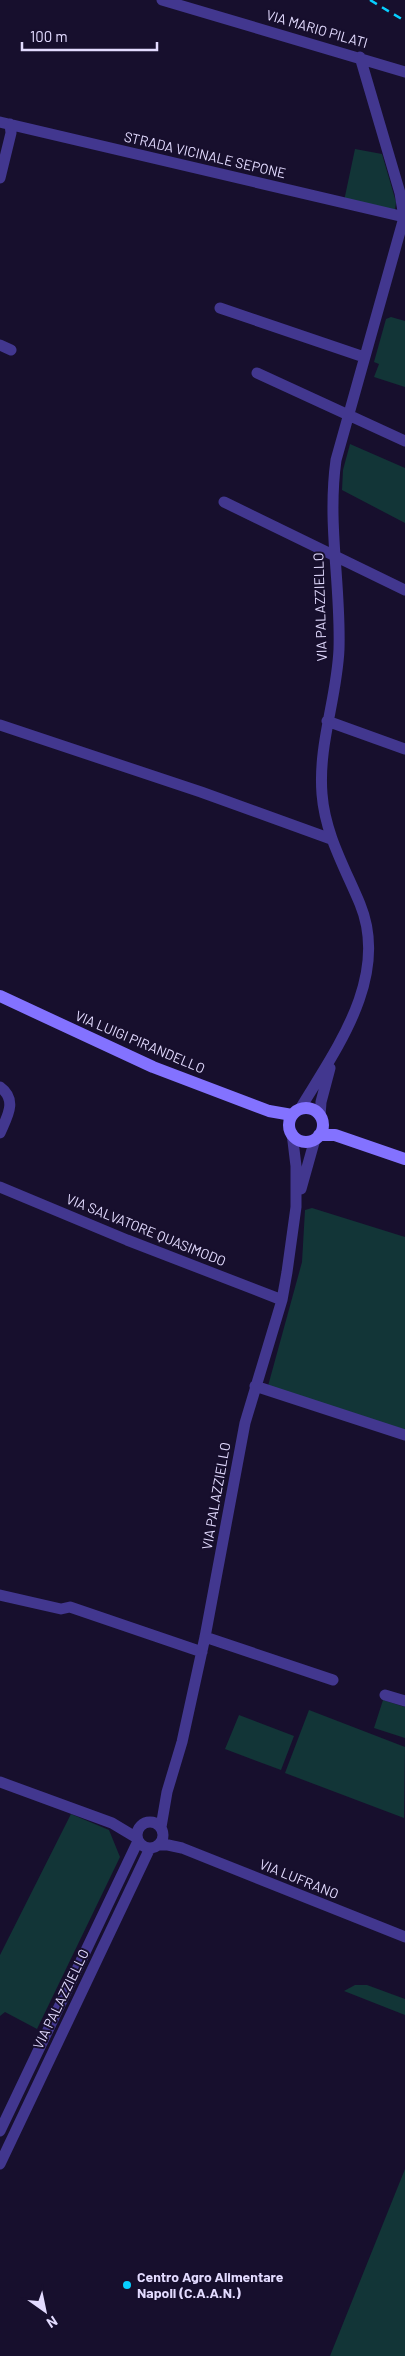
<svg xmlns="http://www.w3.org/2000/svg" width="405" height="2356" viewBox="0 0 405 2356" font-family="Barlow,sans-serif">
  <style>
    .green { fill: #123537 }
    .lines { fill: none; stroke-linecap: round; stroke-linejoin: round }
    .street { stroke: #42378f; stroke-width: 11 }
    .secondary { stroke: #8372ff; stroke-width: 12 }
    .rail { stroke: #07cfff; stroke-width: 2.5; stroke-dasharray: 8 6; stroke-linecap: butt }
    .poi-dot { fill: #07cfff; stroke: #170f2d; stroke-width: 2 }
    .labels { text-anchor: middle; stroke-width: 4; stroke-linejoin: round; paint-order: stroke }
    .street-label { font-size: 14px; fill: #e3dbff; stroke: #170f2d }
    .poi-label { font-size: 14px; font-weight: bold; fill: #e3dbff; stroke: #170f2d; text-anchor: start }
  </style>
  <rect width="100%" height="100%" fill="#170f2d"/>
  <path class="green" d="M355,149L382,154L396,202L395,210L344,201Z
    M391,317L405,321V387L374,377L379,364L374,362L386,319Z
    M350,444L405,468V523L342,490L343,470Z
    M312,1208L405,1237V1432L268,1386L302,1262L305,1210Z
    M383,1700L405,1707V1738L374,1728Z
    M309,1710L405,1747L404,1818L285,1773Z
    M239,1715L294,1736L281,1770L225,1749Z
    M71,1814L109,1830L120,1857L37,2029L5,2012L0,2016V1955Z
    M355,1985H367L405,1999V2015L344,1991Z
    M405,2169V2356H330Z"/>
  <g class="lines">
    <path class="street" d="M162,0L405,72
      M0,122L404,217L400,193L360,57
      M0,178L11,133L10,124
      M220,308L364,357
      M0,345L11,350
      M257,373L405,441
      M224,502L405,590
      M327,721L405,749
      M0,725L201,792L331,839
      M0,1087C18,1100 7,1117 0,1133
      M300,1109C336,1049 390,977 360,904C345,868 325,834 322,794C318,744 337,698 339,649C341,585 327,524 336,460L405,214
      M320,1116L321,1102L330,1068
      M0,1187L127,1240L282,1300
      M301,1189L315,1139
      M255,1386L405,1435
      M0,1595L61,1609L70,1607L202,1652
      M205,1637L333,1680
      M385,1695L405,1701
      M0,1782L112,1823L137,1838
      M137 1835a13 13 0 1 1 26 0a13 13 0 1 1-26 0Z
      M161,1827L167,1792L182,1742L205,1637L245,1423L282,1300L287,1272L296,1207V1166L292,1133
      M158,1845H168L182,1848L405,1937
      M0,2131L138,1841
      M0,2164L150,1848"/>
    <path class="secondary" d="M0,996L153,1067L269,1111L292,1115
      M289 1125a17 17 0 1 1 34 0a17 17 0 1 1-34 0Z
      M319,1135H335L405,1159"/>
    <path class="rail" d="M370,0L405,21"/>
  </g>
  <circle class="poi-dot" cx="127" cy="2285" r="5"/>
  <g class="labels">
    <g class="street-label">
      <text transform="translate(317 29) rotate(16)" y="5">VIA MARIO PILATI</text>
      <text transform="translate(205 155) rotate(13)" y="5">STRADA VICINALE SEPONE</text>
      <text transform="translate(320 607) rotate(-92)" y="5">VIA PALAZZIELLO</text>
      <text transform="translate(140 1042) rotate(23)" y="5">VIA LUIGI PIRANDELLO</text>
      <text transform="translate(146 1230) rotate(22)" y="5">VIA SALVATORE QUASIMODO</text>
      <text transform="translate(216 1496) rotate(-80)" y="5">VIA PALAZZIELLO</text>
      <text transform="translate(299 1879) rotate(22)" y="5">VIA LUFRANO</text>
      <text transform="translate(61 1999) rotate(-64)" y="5">VIA PALAZZIELLO</text>
    </g>
    <g class="poi-label">
      <text x="137" y="2282">Centro Agro Alimentare<tspan x="137" dy="16">Napoli (C.A.A.N.)</tspan></text>
    </g>
  </g>
  <g transform="translate(45 2311) rotate(147)" stroke="#170f2d" stroke-width="4" paint-order="stroke">
  <path d="M0-4L9 19L0 12L-9 19Z" fill="#e3dbff"/>
  <text y="-8" font-size="14" font-weight="bold" text-anchor="middle" fill="#e3dbff">N</text>
  </g>
  <path d="M22 42v8h135v-8" fill="none" stroke="#e3dbff" stroke-width="2.5"/>
  <text x="30" y="42" font-size="15" fill="#e3dbff" stroke="#170f2d" stroke-width="4" paint-order="stroke">100 m</text>
</svg>
